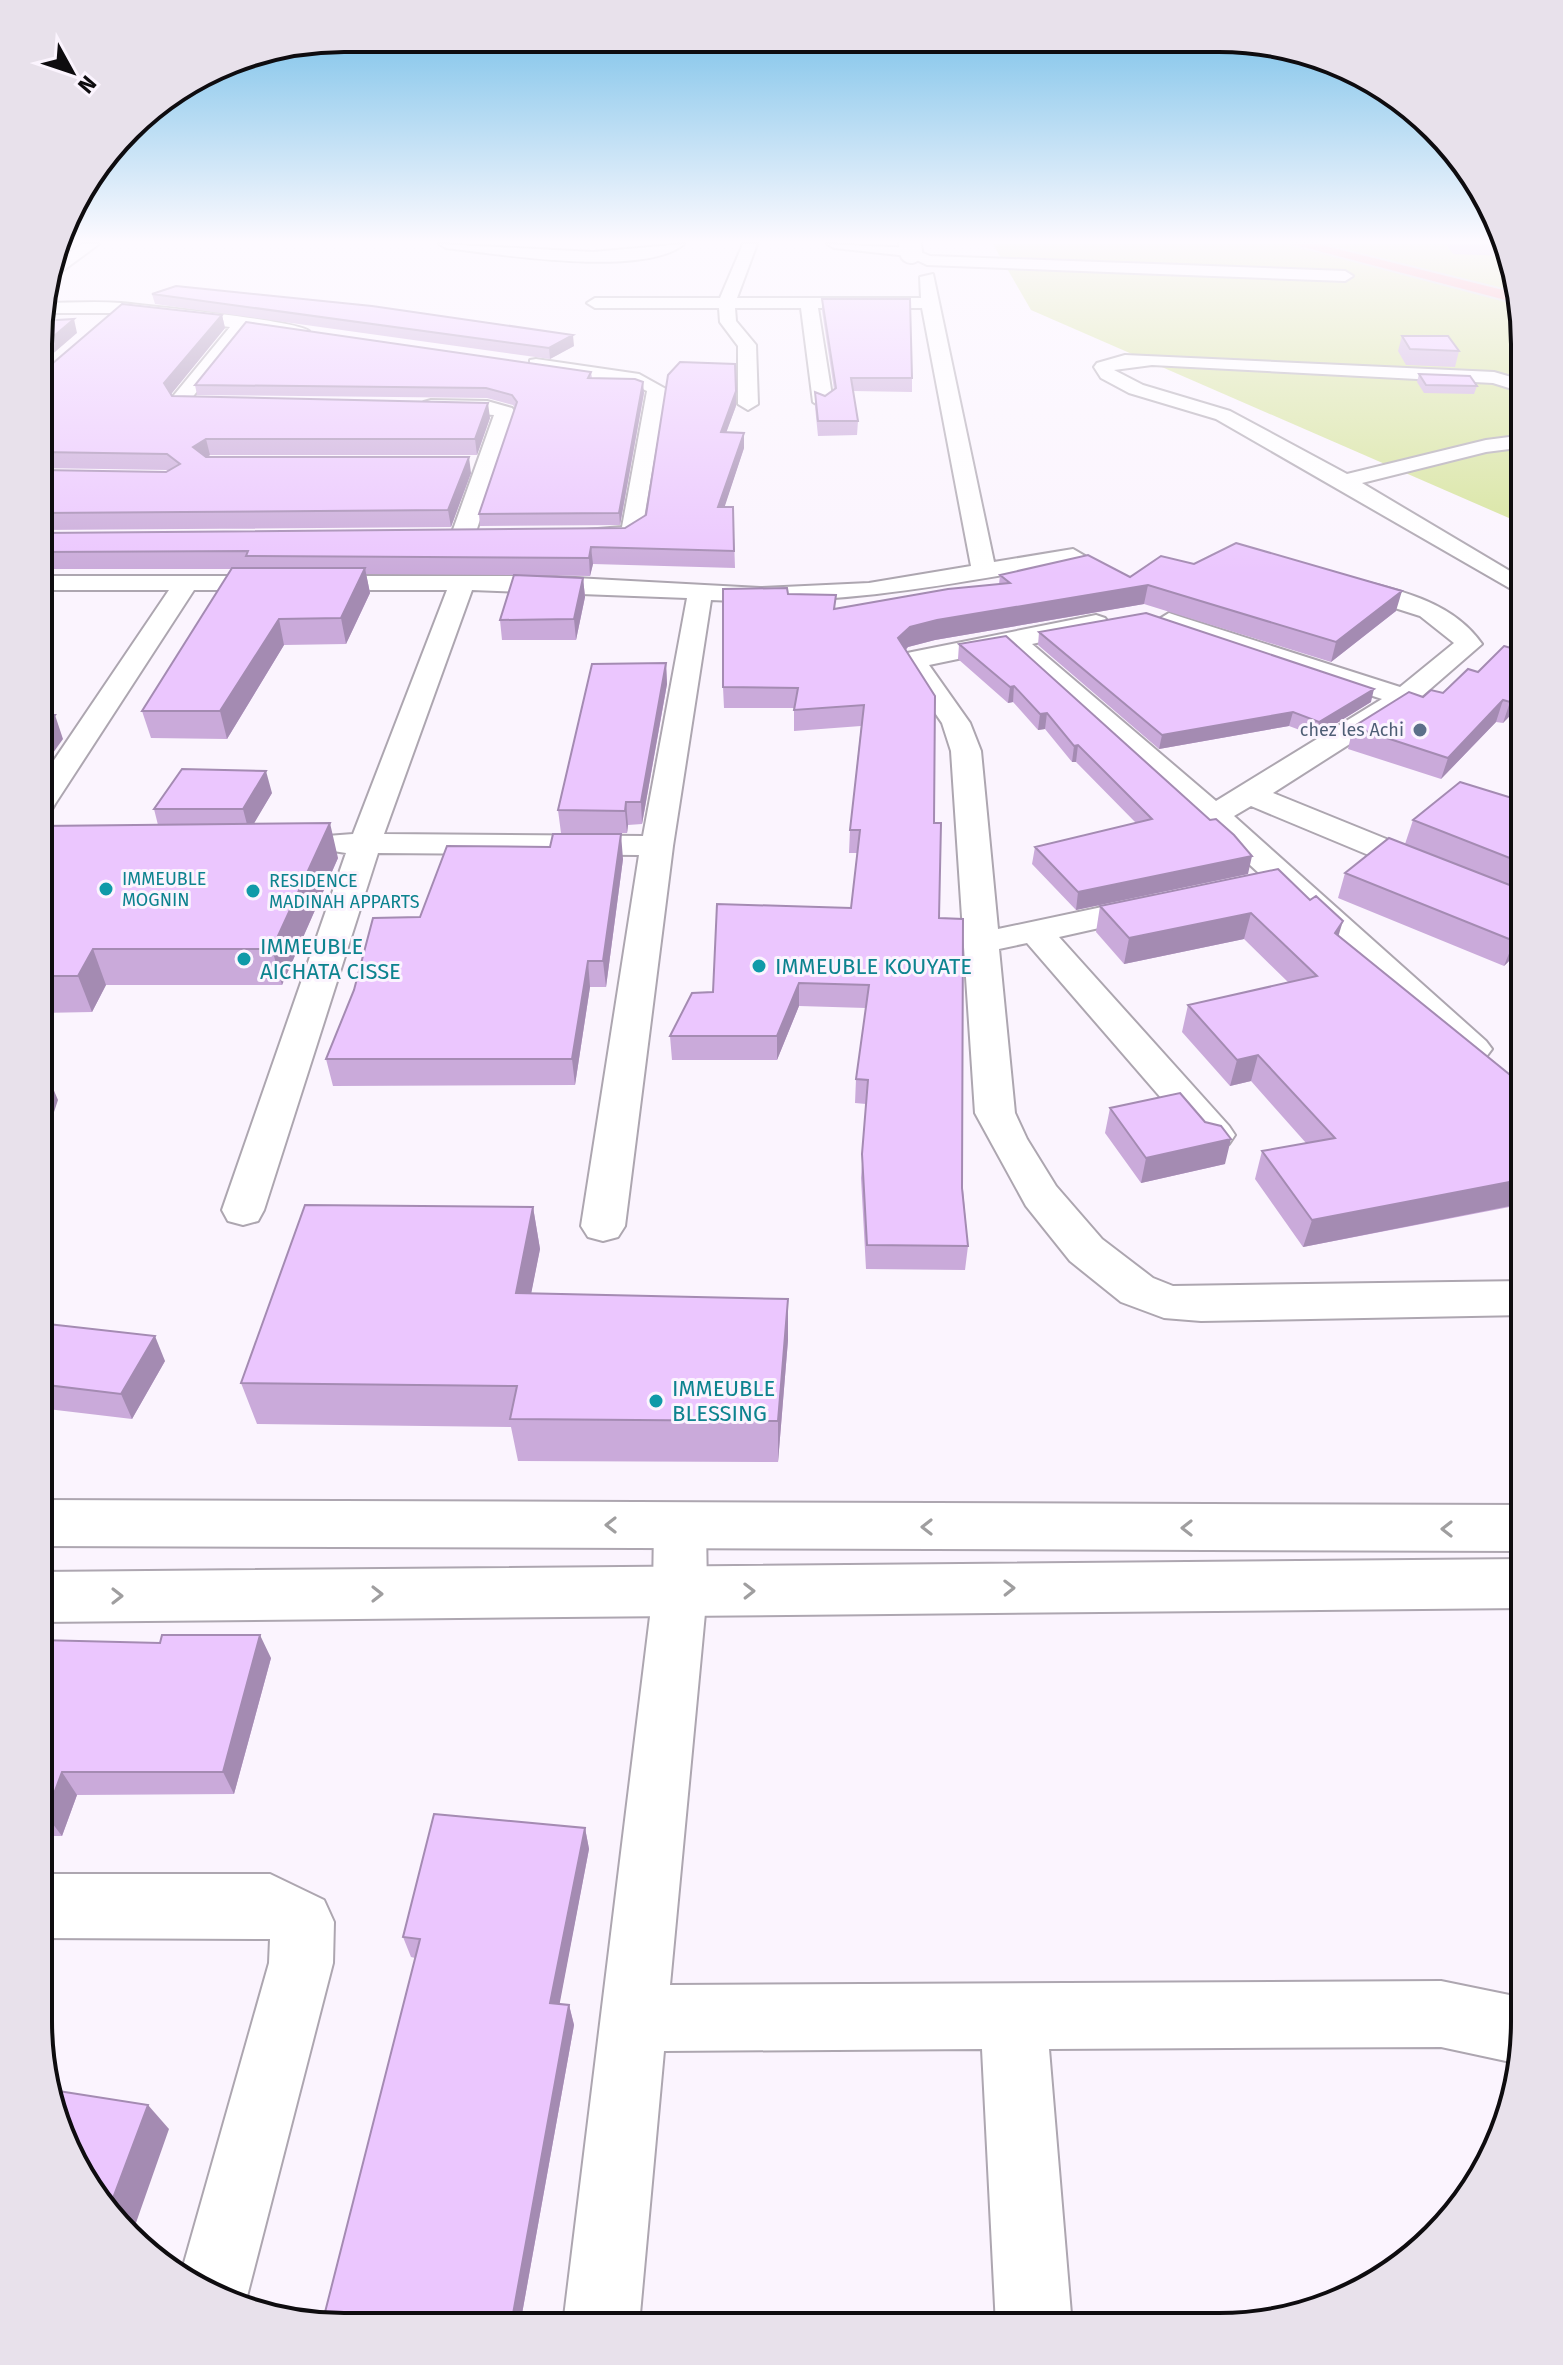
<svg xmlns="http://www.w3.org/2000/svg" width="1563" height="2365" viewBox="0 0 1563 2365" font-family="'Fira Sans',sans-serif">
  <style>
    .green { fill: #d5e399 }
    .lines { fill: none; stroke-linecap: round; stroke-linejoin: round }
    .lane-casing { stroke: #ada6b0; stroke-width: 26 }
    .street-casing { stroke: #ada6b0; stroke-width: 4 }
    .secondary-casing { stroke: #ada6b0; stroke-width: 4 }
    .highway-casing { stroke: #d4d3d4; stroke-width: 4 }
    .lane { stroke: #fff; stroke-width: 22 }
    .street { fill: #fff; fill-rule: evenodd }
    .secondary { fill: #fff; fill-rule: evenodd }
    .highway { fill: #f798a1; fill-rule: evenodd }
    .wall { fill: #caaada }
    .shaded-wall { fill: #a48bb2 }
    .building { fill: #ebc6fe; stroke: #a48bb2; stroke-width: 2 }
    .oneway { stroke: #9f9e9f }
    .service-dot { fill: #5c6f8a; stroke: #fbf4fe; stroke-width: 3 }
    .culture-dot { fill: #0f9aa8; stroke: #fbf4fe; stroke-width: 3 }
    .labels { text-anchor: middle; stroke-width: 6; stroke-linejoin: round; paint-order: stroke }
    .far-service-label { font-size: 18px; fill: #4e5e75; stroke: #fbf4fe; text-anchor: end }
    .far-culture-label { font-size: 18px; fill: #0d838f; stroke: #fbf4fe; text-anchor: start }
    .culture-label { font-size: 22px; fill: #0d838f; stroke: #fbf4fe; text-anchor: start }
    .rim { fill: none; stroke: #0e0c0f; stroke-width: 4 }
  </style>
  <rect width="100%" height="100%" fill="#fbf4fe"/>
  <path class="green" d="M993,244H1505L1525,344V525L1031,310Z"/>
  <g class="lines">
    <defs>
      <path id="lane" d="M910,244L911,252"/>
      <path id="street" d="M439,244L593,252L684,244C644,278 498,254 446,248Z
        M743,244H757L737,298H921L920,277L933,274L994,562L1073,549L1085,556L1073,563C951,584 836,607 711,600L673,846L625,1226L618,1237L603,1241L588,1237L581,1226L639,855L378,853L264,1210L258,1221L243,1225L228,1221L222,1210L346,853L327,850L322,843L327,836L353,834L447,590H194L55,804L51,811L40,813V781L169,590H40V576H538L760,588L869,583L971,566L922,308H818L833,402L823,408L813,402L801,308H735L736,321L756,345L758,404L748,410L738,404V346L720,322L719,308H595L587,303L595,298H720ZM472,590L687,598L643,836L384,834Z
        M827,244L911,248L930,256L1345,271L1353,276L1345,281L927,265L908,256L834,248Z
        M41,303C68,303 95,301 121,303C148,306 297,320 309,331L300,336L246,329L191,399L236,402L239,406L236,410H183L176,408L170,400L230,327L119,313H41Z
        M1125,355L1494,372L1525,381V393L1493,383L1152,365L1114,370L1143,385L1230,411L1347,474L1486,440L1525,435V447L1486,452L1362,483L1525,580V597L1216,419L1129,393L1101,378L1094,367L1097,363Z
        M536,359L639,374L666,389L641,536C623,541 589,554 574,537L586,530L622,527L647,391L634,385L530,368V360Z
        M431,400L487,401L512,408L515,412L474,538L462,545L450,538L494,415L424,410L421,406L424,402Z
        M1344,577C1393,589 1451,599 1482,644L1414,703L1273,793L1443,862L1447,869L1443,876L1431,879L1419,876L1251,806L1234,816L1486,1041L1492,1049L1486,1057L1473,1061L1460,1057L1203,822L1006,649L929,665L970,723L981,751L998,929L1154,896L1166,899L1171,906L1166,913L1059,937L1229,1126L1235,1135L1229,1144L1215,1148L1201,1144L1027,943L999,949L1015,1113L1027,1139L1056,1186L1102,1239L1153,1278L1173,1286L1525,1281V1315L1201,1321L1164,1318L1121,1302L1070,1261L1026,1206L975,1113L951,751L942,723L899,660L903,654L912,652L1096,615L1105,618L1109,623L1105,628L1032,644L1216,801L1382,699L1160,626L1156,621L1169,613L1178,616L1400,687L1454,643L1420,616L1335,589L1332,584Z
        M680,1504L698,1510L706,1526L707,1592L670,1985L1441,1981L1524,1998V2042L1520,2064L1441,2047L1049,2049L1072,2326H996L982,2049L664,2051L639,2325H563L653,1592L654,1526L662,1510Z
        M38,1874H270L324,1900L334,1922L333,1963L244,2308L227,2304L180,2277L269,1963L270,1939L38,1938Z"/>
      <path id="secondary" d="M82,244H99L57,275L50,277L55,262Z
        M39,1500L1525,1505V1551L39,1546Z
        M1525,1559L1524,1608L39,1622V1572Z"/>
      <path id="highway" d="M1292,244H1317L1515,293L1517,303Z"/>
    </defs>
    <use href="#lane" class="lane-casing"/>
    <use href="#street" class="street-casing"/>
    <use href="#secondary" class="secondary-casing"/>
    <use href="#highway" class="highway-casing"/>
    <use href="#lane" class="lane"/>
    <use href="#street" class="street"/>
    <use href="#secondary" class="secondary"/>
    <use href="#highway" class="highway"/>
  </g>
  <path class="wall" d="M1446,244H1505L1507,256L1453,254Z
    M152,294L574,346L550,359L155,304Z
    M822,299L912,378V392L853,391L858,421L857,435L818,436L815,407V392L825,396L834,389L822,311Z
    M222,315L225,328L171,394L172,396L490,418L477,455H210L207,457L471,473L451,527L40,530V470L166,472L168,470L40,468L41,370Z
    M1402,336L1459,351L1455,367L1406,365L1398,351Z
    M591,372L592,378L644,393L620,525L480,526L479,514L515,408L513,405L487,398L197,395L195,385Z
    M1419,374L1477,386L1474,394L1424,393L1417,382Z
    M736,406L726,432L744,433V448L724,507H733L735,568L593,564L590,576L516,575L583,578L585,597L576,640H502L500,620L514,575L366,574L370,593L346,644L284,645L227,739L151,738L142,711L231,569H40V533L625,528L646,515Z
    M1194,564L1396,611L1331,662L1144,604L935,640L908,647L906,650L934,823L939,918L968,1246L965,1270L866,1269L861,1178L866,1104L855,1103L856,1079L866,1008L799,1006L777,1060H672L670,1036L713,992L851,908L857,853H849L850,830L861,726L794,731V708H724L723,687L788,594L835,609L999,584L1000,575L1130,577Z
    M1039,632L1371,702L1316,736L1289,726L1159,749L1038,645Z
    M1006,636L1248,874L1076,910L1032,864L1035,847L1136,823L1076,762H1072L1045,729L1038,730L1013,702L1008,703L958,659L959,644Z
    M1525,652V700L1503,723L1496,722L1441,779L1348,749L1353,727L1423,697L1443,693L1478,672Z
    M666,663L667,684L642,824L628,825L627,833H561L558,810Z
    M272,793L253,824L338,858L282,985H106L92,1012L40,1013V826L158,825L154,809Z
    M1525,802V967L1509,961L1504,966L1338,898L1345,873L1441,858L1405,844L1413,820Z
    M623,859L606,987H590L575,1085L333,1086L326,1059L420,917Z
    M1278,869L1339,936L1525,1087V1204L1303,1247L1255,1179L1262,1151L1306,1143L1251,1081L1230,1086L1182,1032L1188,1005L1289,983L1244,939L1124,964L1096,932L1100,906Z
    M1110,1108L1225,1164L1141,1183L1105,1133Z
    M533,1207L540,1249L531,1293L788,1299V1340L778,1462L518,1461L511,1427L257,1424L241,1383Z
    M39,1323L165,1361L132,1419L39,1408Z
    M39,1640L271,1658L234,1794L77,1795L62,1836H38Z
    M585,1828L589,1849L559,2004L569,2005L574,2025L520,2325L322,2324L415,1958L411,1957L403,1937Z"/>
  <path class="shaded-wall" d="M222,315L225,328L168,398L164,383Z
    M74,319L77,333L41,364V347Z
    M573,335L574,346L550,359L549,348Z
    M643,382L644,393L620,525L619,513Z
    M736,391V406L721,447V432Z
    M488,403L490,418L477,455L475,439Z
    M744,433V448L719,524L718,507Z
    M206,439L210,455L197,463L193,447Z
    M469,457L471,473L451,527L448,510Z
    M591,547L593,564L590,576L589,558Z
    M365,568L370,593L346,644L341,618Z
    M583,578L585,597L576,640L574,619Z
    M1148,585L1144,604L935,640L908,647L897,658L898,638L910,627L937,620Z
    M1402,591L1396,611L1331,662L1336,642Z
    M279,619L284,645L227,739L220,711Z
    M666,663L667,684L642,824L641,802Z
    M46,664L54,687L40,705V671Z
    M1014,686L1013,702L1008,703L1010,687Z
    M1525,687V700L1503,723L1510,702Z
    M1374,689L1371,702L1316,736L1319,722Z
    M1503,700L1496,722L1441,779L1448,758Z
    M1293,712L1289,726L1159,749L1162,735Z
    M1047,713L1045,729L1038,730L1040,714Z
    M55,715L63,739L40,771V735Z
    M1078,745L1076,762H1072L1074,746Z
    M266,771L272,793L249,832L243,809Z
    M626,802L628,825L627,833L625,811Z
    M330,823L338,858L282,985L272,949Z
    M621,834L623,859L606,987L603,961Z
    M1252,856L1248,874L1076,910L1078,892Z
    M1251,913L1244,939L1124,964L1129,938Z
    M1343,921L1335,947V933Z
    M1519,935L1509,961L1504,966L1514,941Z
    M93,949L106,985L92,1012L78,976Z
    M588,961L590,987L575,1085L572,1059Z
    M799,983V1006L777,1060V1036Z
    M1258,1055L1251,1081L1230,1086L1237,1060Z
    M43,1065L58,1100L46,1136L39,1143V1075Z
    M1231,1139L1225,1164L1141,1183L1146,1158Z
    M1525,1179V1203L1303,1247L1312,1220Z
    M533,1207L540,1249L523,1335L516,1293Z
    M788,1299V1340L778,1462V1421Z
    M155,1336L165,1361L132,1419L121,1394Z
    M260,1635L271,1658L234,1794L223,1772Z
    M62,1772L77,1795L62,1836L46,1815Z
    M585,1828L589,1849L556,2023L550,2003Z
    M569,2005L574,2025L520,2325H511Z
    M148,2105L169,2129L131,2237L107,2214Z"/>
  <path class="building" d="M176,286L372,306L573,335L549,348L152,294Z
    M822,299H910L912,378H851L858,421H818L815,392L825,396L836,388Z
    M122,304L222,315L164,383L172,396L488,403L475,439H206L193,447L206,457H469L448,510L40,513V470L166,472L180,464L167,454L40,452L41,370L46,369Z
    M74,319L41,347V321Z
    M246,322L591,372L588,378L635,379L643,382L619,513L479,514L517,402L512,395L486,388L195,385Z
    M1402,336H1448L1459,351L1410,349Z
    M680,362L735,364L736,391L721,432L744,433L718,507H733L734,551L591,547L589,558L246,556L248,551L40,552V533L625,528L646,515L668,375Z
    M1419,374L1470,376L1477,386L1426,385Z
    M1236,543L1402,591L1336,642L1148,585L937,620L910,627L898,638L935,696L934,823H941L939,918L963,919L962,1188L968,1246L867,1245L862,1154L868,1080L856,1079L869,985L799,983L777,1036H670L692,993L713,992L717,904L851,908L860,830H850L864,705L794,710L798,688L723,687V589L787,588L788,594L836,595L834,609L948,589L1010,583L1000,575L1088,555L1130,577L1161,556L1194,564Z
    M232,568H365L341,618L279,619L220,711H142Z
    M514,575L583,578L574,619L500,620Z
    M1146,613L1374,689L1319,722L1293,712L1162,735L1039,632Z
    M1006,636L1210,820L1216,819L1234,835L1252,856L1078,892L1035,847L1152,819L1078,745L1074,746L1047,713L1040,714L1014,686L1010,687L959,644Z
    M1504,646L1525,652V687L1510,702L1503,700L1448,758L1353,727L1409,692L1423,697L1431,690L1443,693L1468,669L1478,672Z
    M666,663L641,802H626L625,811L558,810L592,664Z
    M40,715H55L40,735Z
    M182,769L266,771L243,809H154Z
    M1460,782L1525,802V864L1413,820Z
    M330,823L272,949H93L78,976H40V826Z
    M553,834H621L603,961H588L572,1059H326L354,990L373,918L420,917L447,846L550,847Z
    M1389,838L1525,891V938L1519,935L1514,941L1345,873Z
    M1278,869L1310,900L1316,896L1343,921L1335,933L1525,1087V1179L1312,1220L1262,1151L1335,1138L1258,1055L1237,1060L1188,1005L1317,976L1251,913L1129,938L1100,906Z
    M1180,1093L1205,1122L1221,1126L1231,1139L1146,1158L1110,1108Z
    M305,1205L533,1207L516,1293L788,1299L778,1421L510,1419L517,1386L241,1383Z
    M39,1323L155,1336L121,1394L39,1384Z
    M162,1635H260L223,1772H62L46,1815H38L39,1640L160,1643Z
    M434,1814L585,1828L550,2003L569,2005L511,2325L322,2324L420,1939L403,1937Z
    M52,2090L148,2105L107,2214L101,2208L61,2139Z"/>
  <defs><path id="oneway-chevron" d="M-2-3.5L2.5 0L-2 3.5" fill="none" stroke-width="1.6" stroke-linecap="round" stroke-linejoin="round" transform="scale(2)"/></defs>
  <g class="oneway">
    <use href="#oneway-chevron" transform="translate(611 1525) rotate(-180)"/>
    <use href="#oneway-chevron" transform="translate(927 1527) rotate(-180)"/>
    <use href="#oneway-chevron" transform="translate(1187 1528) rotate(-180)"/>
    <use href="#oneway-chevron" transform="translate(1447 1529) rotate(-180)"/>
    <use href="#oneway-chevron" transform="translate(1009 1588) rotate(-1)"/>
    <use href="#oneway-chevron" transform="translate(749 1591) rotate(-1)"/>
    <use href="#oneway-chevron" transform="translate(377 1594)"/>
    <use href="#oneway-chevron" transform="translate(117 1596)"/>
  </g>
  <linearGradient id="sky" x2="0" y2="1"><stop stop-color="#71bde7"/><stop offset="0.42" stop-color="#fdfaff"/><stop offset="1" stop-color="#fdfaff" stop-opacity="0"/></linearGradient>
  <rect width="1563" height="575" fill="url(#sky)"/>
  <circle class="service-dot" cx="1420" cy="730" r="8"/>
  <g class="culture-dot">
    <circle cx="106" cy="889" r="8"/>
    <circle cx="253" cy="891" r="8"/>
    <circle cx="244" cy="959" r="8"/>
    <circle cx="759" cy="966" r="8"/>
    <circle cx="656" cy="1401" r="8"/>
  </g>
  <g class="labels">
    <g class="far-service-label">
      <text x="1404" y="736">chez les Achi</text>
    </g>
    <g class="far-culture-label">
      <text x="122" y="885">IMMEUBLE<tspan x="122" dy="21">MOGNIN</tspan></text>
      <text x="269" y="887">RESIDENCE<tspan x="269" dy="21">MADINAH APPARTS</tspan></text>
    </g>
    <g class="culture-label">
      <text x="260" y="954">IMMEUBLE<tspan x="260" dy="25">AICHATA CISSE</tspan></text>
      <text x="775" y="974">IMMEUBLE KOUYATE</text>
      <text x="672" y="1396">IMMEUBLE<tspan x="672" dy="25">BLESSING</tspan></text>
    </g>
  </g>
  <path d="M0 0H1563V2365H0ZM344 52H1219A292 292 0 0 1 1511 344V2021A292 292 0 0 1 1219 2313H344A292 292 0 0 1 52 2021V344A292 292 0 0 1 344 52Z" fill="#e8e1eb" fill-rule="evenodd"/>
  <path class="rim" d="M344 52H1219A292 292 0 0 1 1511 344V2021A292 292 0 0 1 1219 2313H344A292 292 0 0 1 52 2021V344A292 292 0 0 1 344 52Z"/>
  <g transform="translate(72 72) rotate(130)" stroke="#fbf4fe" stroke-width="6" paint-order="stroke">
  <path d="M0-6L14 30L0 20L-14 30Z" fill="#0e0c0f"/>
  <text y="-12" font-size="22" font-weight="bold" text-anchor="middle" fill="#0e0c0f">N</text>
  </g>
</svg>
